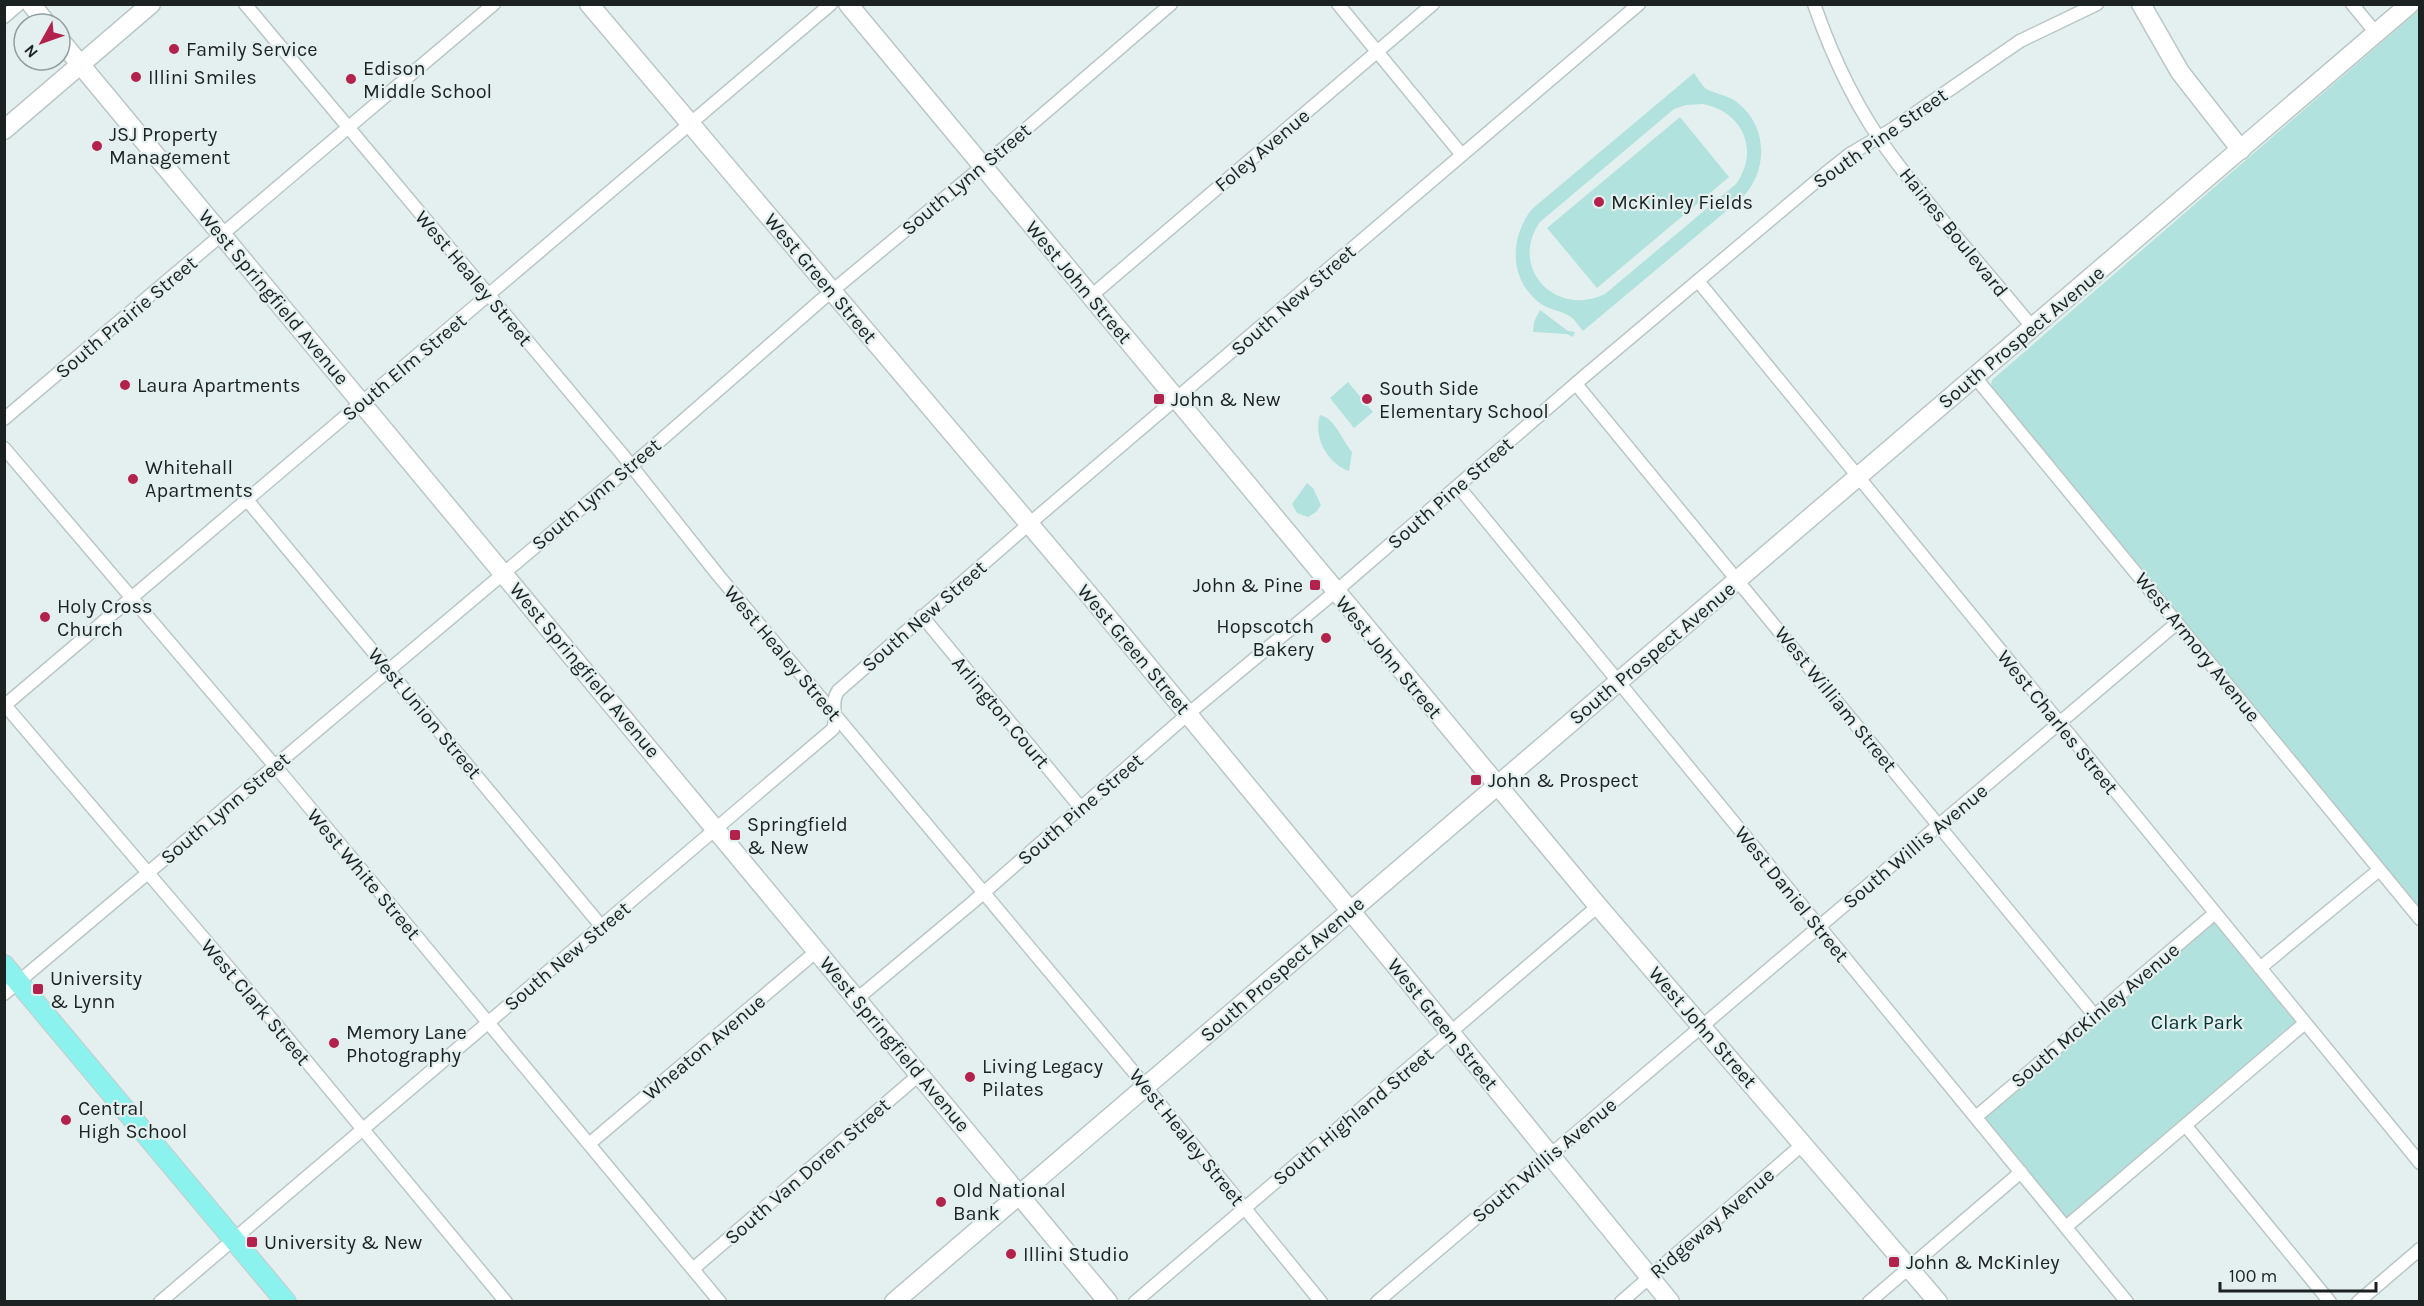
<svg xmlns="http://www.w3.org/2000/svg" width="2424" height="1306" viewBox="0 0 2424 1306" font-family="Karla,sans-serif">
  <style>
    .green { fill: #b2e2de; fill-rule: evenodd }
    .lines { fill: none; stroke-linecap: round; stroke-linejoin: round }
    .street-casing { stroke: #bac7c6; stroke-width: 15 }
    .secondary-casing { stroke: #bac7c6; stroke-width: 21 }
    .primary-casing { stroke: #c9caca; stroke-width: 22 }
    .street { stroke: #fff; stroke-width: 12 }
    .secondary { stroke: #fff; stroke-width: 18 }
    .primary { stroke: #8bf2ed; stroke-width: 20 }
    .poi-dot { fill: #b3224d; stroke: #e3f0ef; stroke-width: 2 }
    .labels { text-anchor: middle; stroke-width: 4.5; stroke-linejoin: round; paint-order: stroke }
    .poi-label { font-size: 20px; fill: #1c2121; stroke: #e3f0ef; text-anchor: start }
    .street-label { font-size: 20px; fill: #1c2121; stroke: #e3f0ef }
    .park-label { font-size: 20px; fill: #003230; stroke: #e3f0ef }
  </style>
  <rect width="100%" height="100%" fill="#e3f0ef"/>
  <path class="green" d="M2419,10V909L1991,386L1992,380Z
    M1694,73C1698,78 1701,84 1705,88C1711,93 1729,95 1738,103C1768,127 1768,170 1743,197L1583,331C1579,326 1575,320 1571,317C1563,311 1550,310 1541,304C1509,281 1509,238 1532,209ZM1703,104C1743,112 1760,150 1736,184L1605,294C1556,318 1508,268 1540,222L1674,109L1686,105Z
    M1680,117L1729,177L1597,288L1547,228Z
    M1540,310L1568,331L1575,332L1573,337L1567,334L1533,332L1534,322Z
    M1348,382L1373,412L1354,428L1330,398Z
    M1320,415C1335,418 1342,440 1352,452L1349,471C1327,463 1313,437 1320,415Z
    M1307,483L1313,488L1321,505L1316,512L1308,517L1297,513L1292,504Z
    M2214,921L2297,1023L2066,1219L1981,1118Z"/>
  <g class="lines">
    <defs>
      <path id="street" d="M245,4L622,454L718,575L1137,1076L1321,1302
        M1338,4L1462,155
        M1814,4C1832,56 1858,111 1891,155C1935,215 1986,270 2033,328
        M2352,4L2376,33
        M4,17L19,4
        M1698,281L2420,1163
        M1091,296L1433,4
        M1975,377L2420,919
        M1576,384L2095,1016
        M4,419L494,4
        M4,448L286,779L720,1302
        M1458,486L2127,1302
        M247,500L602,927
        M922,616L1081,808
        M4,704L235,975L506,1302
        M4,706L831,4
        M2260,968L2379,870
        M4,994L630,467L820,301L983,166L1171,4
        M858,998L973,902L1188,714L1335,592L1587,374L1826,173L1850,154L1891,130L2020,41L2097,4
        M1976,1117L2215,913
        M2186,1126L2330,1302
        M589,1144L818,950
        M2066,1227L2305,1023
        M693,1269L920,1074
        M160,1302L833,729C838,716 830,703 838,691L1029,524L1639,4
        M1135,1302L1598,906
        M1377,1302L2177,623
        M1621,1302L1803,1144
        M1869,1302L2021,1172
        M2358,1302L2420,1249"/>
      <path id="secondary" d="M31,4L47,24
        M589,4L1091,597L1401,972L1670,1302
        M848,4L1598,906L1938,1302
        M2141,4L2180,72L2241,150
        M60,40L1108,1302
        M4,130L151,4
        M894,1302L2410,4"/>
      <path id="primary" d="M4,965L286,1302"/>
    </defs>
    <use href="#street" class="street-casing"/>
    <use href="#secondary" class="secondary-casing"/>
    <use href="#primary" class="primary-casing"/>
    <use href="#street" class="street"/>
    <use href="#secondary" class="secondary"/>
    <use href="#primary" class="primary"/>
  </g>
  <g class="poi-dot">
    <circle cx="174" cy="49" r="6"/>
    <circle cx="136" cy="77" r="6"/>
    <circle cx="351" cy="79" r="6"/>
    <circle cx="97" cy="146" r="6"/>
    <circle cx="1599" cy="202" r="6"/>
    <circle cx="125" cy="385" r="6"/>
    <rect x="1153" y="393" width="12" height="12" rx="3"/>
    <circle cx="1367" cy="399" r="6"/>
    <circle cx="133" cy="479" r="6"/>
    <rect x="1309" y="579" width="12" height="12" rx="3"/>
    <circle cx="45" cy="617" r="6"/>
    <circle cx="1326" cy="638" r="6"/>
    <rect x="1470" y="774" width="12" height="12" rx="3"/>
    <rect x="729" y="829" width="12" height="12" rx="3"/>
    <rect x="32" y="983" width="12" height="12" rx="3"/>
    <circle cx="334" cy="1043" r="6"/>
    <circle cx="970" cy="1077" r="6"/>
    <circle cx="66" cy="1120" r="6"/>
    <circle cx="941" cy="1202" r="6"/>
    <rect x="246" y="1236" width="12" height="12" rx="3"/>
    <circle cx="1011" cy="1254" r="6"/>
    <rect x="1888" y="1256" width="12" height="12" rx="3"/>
  </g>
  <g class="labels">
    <g class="poi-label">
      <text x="186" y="56">Family Service</text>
      <text x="363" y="75">Edison<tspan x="363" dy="23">Middle School</tspan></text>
      <text x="148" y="84">Illini Smiles</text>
      <text x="109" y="141">JSJ Property<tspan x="109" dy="23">Management</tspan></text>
      <text x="1611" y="209">McKinley Fields</text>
      <text x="137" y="392">Laura Apartments</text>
      <text x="1379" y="395">South Side<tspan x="1379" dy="23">Elementary School</tspan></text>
      <text x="1171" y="406">John &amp; New</text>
      <text x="145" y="474">Whitehall<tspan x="145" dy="23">Apartments</tspan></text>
      <text x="1303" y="592" text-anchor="end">John &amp; Pine</text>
      <text x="57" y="613">Holy Cross<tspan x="57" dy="23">Church</tspan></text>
      <text x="1314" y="633" text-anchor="end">Hopscotch<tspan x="1314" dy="23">Bakery</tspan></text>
      <text x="1488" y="787">John &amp; Prospect</text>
      <text x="747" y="831">Springfield<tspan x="747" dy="23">&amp; New</tspan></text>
      <text x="50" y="985">University<tspan x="50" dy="23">&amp; Lynn</tspan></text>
      <text x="346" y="1039">Memory Lane<tspan x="346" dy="23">Photography</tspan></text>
      <text x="982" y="1073">Living Legacy<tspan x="982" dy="23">Pilates</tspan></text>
      <text x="78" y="1115">Central<tspan x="78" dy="23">High School</tspan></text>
      <text x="953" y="1197">Old National<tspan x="953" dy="23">Bank</tspan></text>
      <text x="264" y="1249">University &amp; New</text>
      <text x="1023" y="1261">Illini Studio</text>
      <text x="1906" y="1269">John &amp; McKinley</text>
    </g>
    <g class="street-label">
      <text transform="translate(1880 138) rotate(-35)" y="7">South Pine Street</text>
      <text transform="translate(1262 150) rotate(-40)" y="7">Foley Avenue</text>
      <text transform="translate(966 179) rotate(-40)" y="7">South Lynn Street</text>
      <text transform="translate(1954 232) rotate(51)" y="7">Haines Boulevard</text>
      <text transform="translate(474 278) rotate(50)" y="7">West Healey Street</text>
      <text transform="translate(821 278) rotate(50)" y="7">West Green Street</text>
      <text transform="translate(1079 282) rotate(50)" y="7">West John Street</text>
      <text transform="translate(274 297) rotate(50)" y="7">West Springfield Avenue</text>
      <text transform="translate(1293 300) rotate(-41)" y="7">South New Street</text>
      <text transform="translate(126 317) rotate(-40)" y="7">South Prairie Street</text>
      <text transform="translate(2021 337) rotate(-40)" y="7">South Prospect Avenue</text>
      <text transform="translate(404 367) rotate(-40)" y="7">South Elm Street</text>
      <text transform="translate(1450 493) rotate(-41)" y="7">South Pine Street</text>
      <text transform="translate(596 494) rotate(-40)" y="7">South Lynn Street</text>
      <text transform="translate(924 616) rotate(-41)" y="7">South New Street</text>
      <text transform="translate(2198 647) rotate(51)" y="7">West Armory Avenue</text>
      <text transform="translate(1134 649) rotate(50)" y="7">West Green Street</text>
      <text transform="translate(783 653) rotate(50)" y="7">West Healey Street</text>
      <text transform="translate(1652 653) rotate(-40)" y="7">South Prospect Avenue</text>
      <text transform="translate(1389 657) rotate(50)" y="7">West John Street</text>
      <text transform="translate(585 670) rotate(50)" y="7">West Springfield Avenue</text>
      <text transform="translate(1836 699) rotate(51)" y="7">West William Street</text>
      <text transform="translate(1001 712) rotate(50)" y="7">Arlington Court</text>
      <text transform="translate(425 713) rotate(50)" y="7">West Union Street</text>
      <text transform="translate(2058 722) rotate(51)" y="7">West Charles Street</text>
      <text transform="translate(225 808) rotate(-40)" y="7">South Lynn Street</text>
      <text transform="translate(1080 809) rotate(-41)" y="7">South Pine Street</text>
      <text transform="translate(1915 846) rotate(-40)" y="7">South Willis Avenue</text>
      <text transform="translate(364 874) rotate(50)" y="7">West White Street</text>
      <text transform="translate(1792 894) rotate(51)" y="7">West Daniel Street</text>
      <text transform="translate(567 956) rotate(-40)" y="7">South New Street</text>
      <text transform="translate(1282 969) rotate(-41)" y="7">South Prospect Avenue</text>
      <text transform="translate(256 1002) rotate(50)" y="7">West Clark Street</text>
      <text transform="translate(2095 1015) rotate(-40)" y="7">South McKinley Avenue</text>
      <text transform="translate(1443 1024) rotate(51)" y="7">West Green Street</text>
      <text transform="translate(1703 1027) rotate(49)" y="7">West John Street</text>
      <text transform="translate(895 1044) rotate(50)" y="7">West Springfield Avenue</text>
      <text transform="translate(704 1047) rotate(-40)" y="7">Wheaton Avenue</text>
      <text transform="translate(1353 1116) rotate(-40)" y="7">South Highland Street</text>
      <text transform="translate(1187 1137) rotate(51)" y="7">West Healey Street</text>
      <text transform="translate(1544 1160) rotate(-40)" y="7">South Willis Avenue</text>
      <text transform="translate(807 1171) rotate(-41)" y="7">South Van Doren Street</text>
      <text transform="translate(1712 1223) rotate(-41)" y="7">Ridgeway Avenue</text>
    </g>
    <g class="park-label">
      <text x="2197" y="1029">Clark Park</text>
    </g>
  </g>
  <rect width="2424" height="1306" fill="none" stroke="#1c2121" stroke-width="12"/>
  <g transform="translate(42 42) rotate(230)"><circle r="28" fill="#e3f0ef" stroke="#939d9d" stroke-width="1.5"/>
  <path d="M0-4.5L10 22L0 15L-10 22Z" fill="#b3224d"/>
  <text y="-9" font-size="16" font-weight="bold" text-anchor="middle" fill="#1c2121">N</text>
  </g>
  <path d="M2220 1282v9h156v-9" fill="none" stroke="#1c2121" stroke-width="3"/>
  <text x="2229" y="1282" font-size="18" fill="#1c2121" stroke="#e3f0ef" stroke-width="4.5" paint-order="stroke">100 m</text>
</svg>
